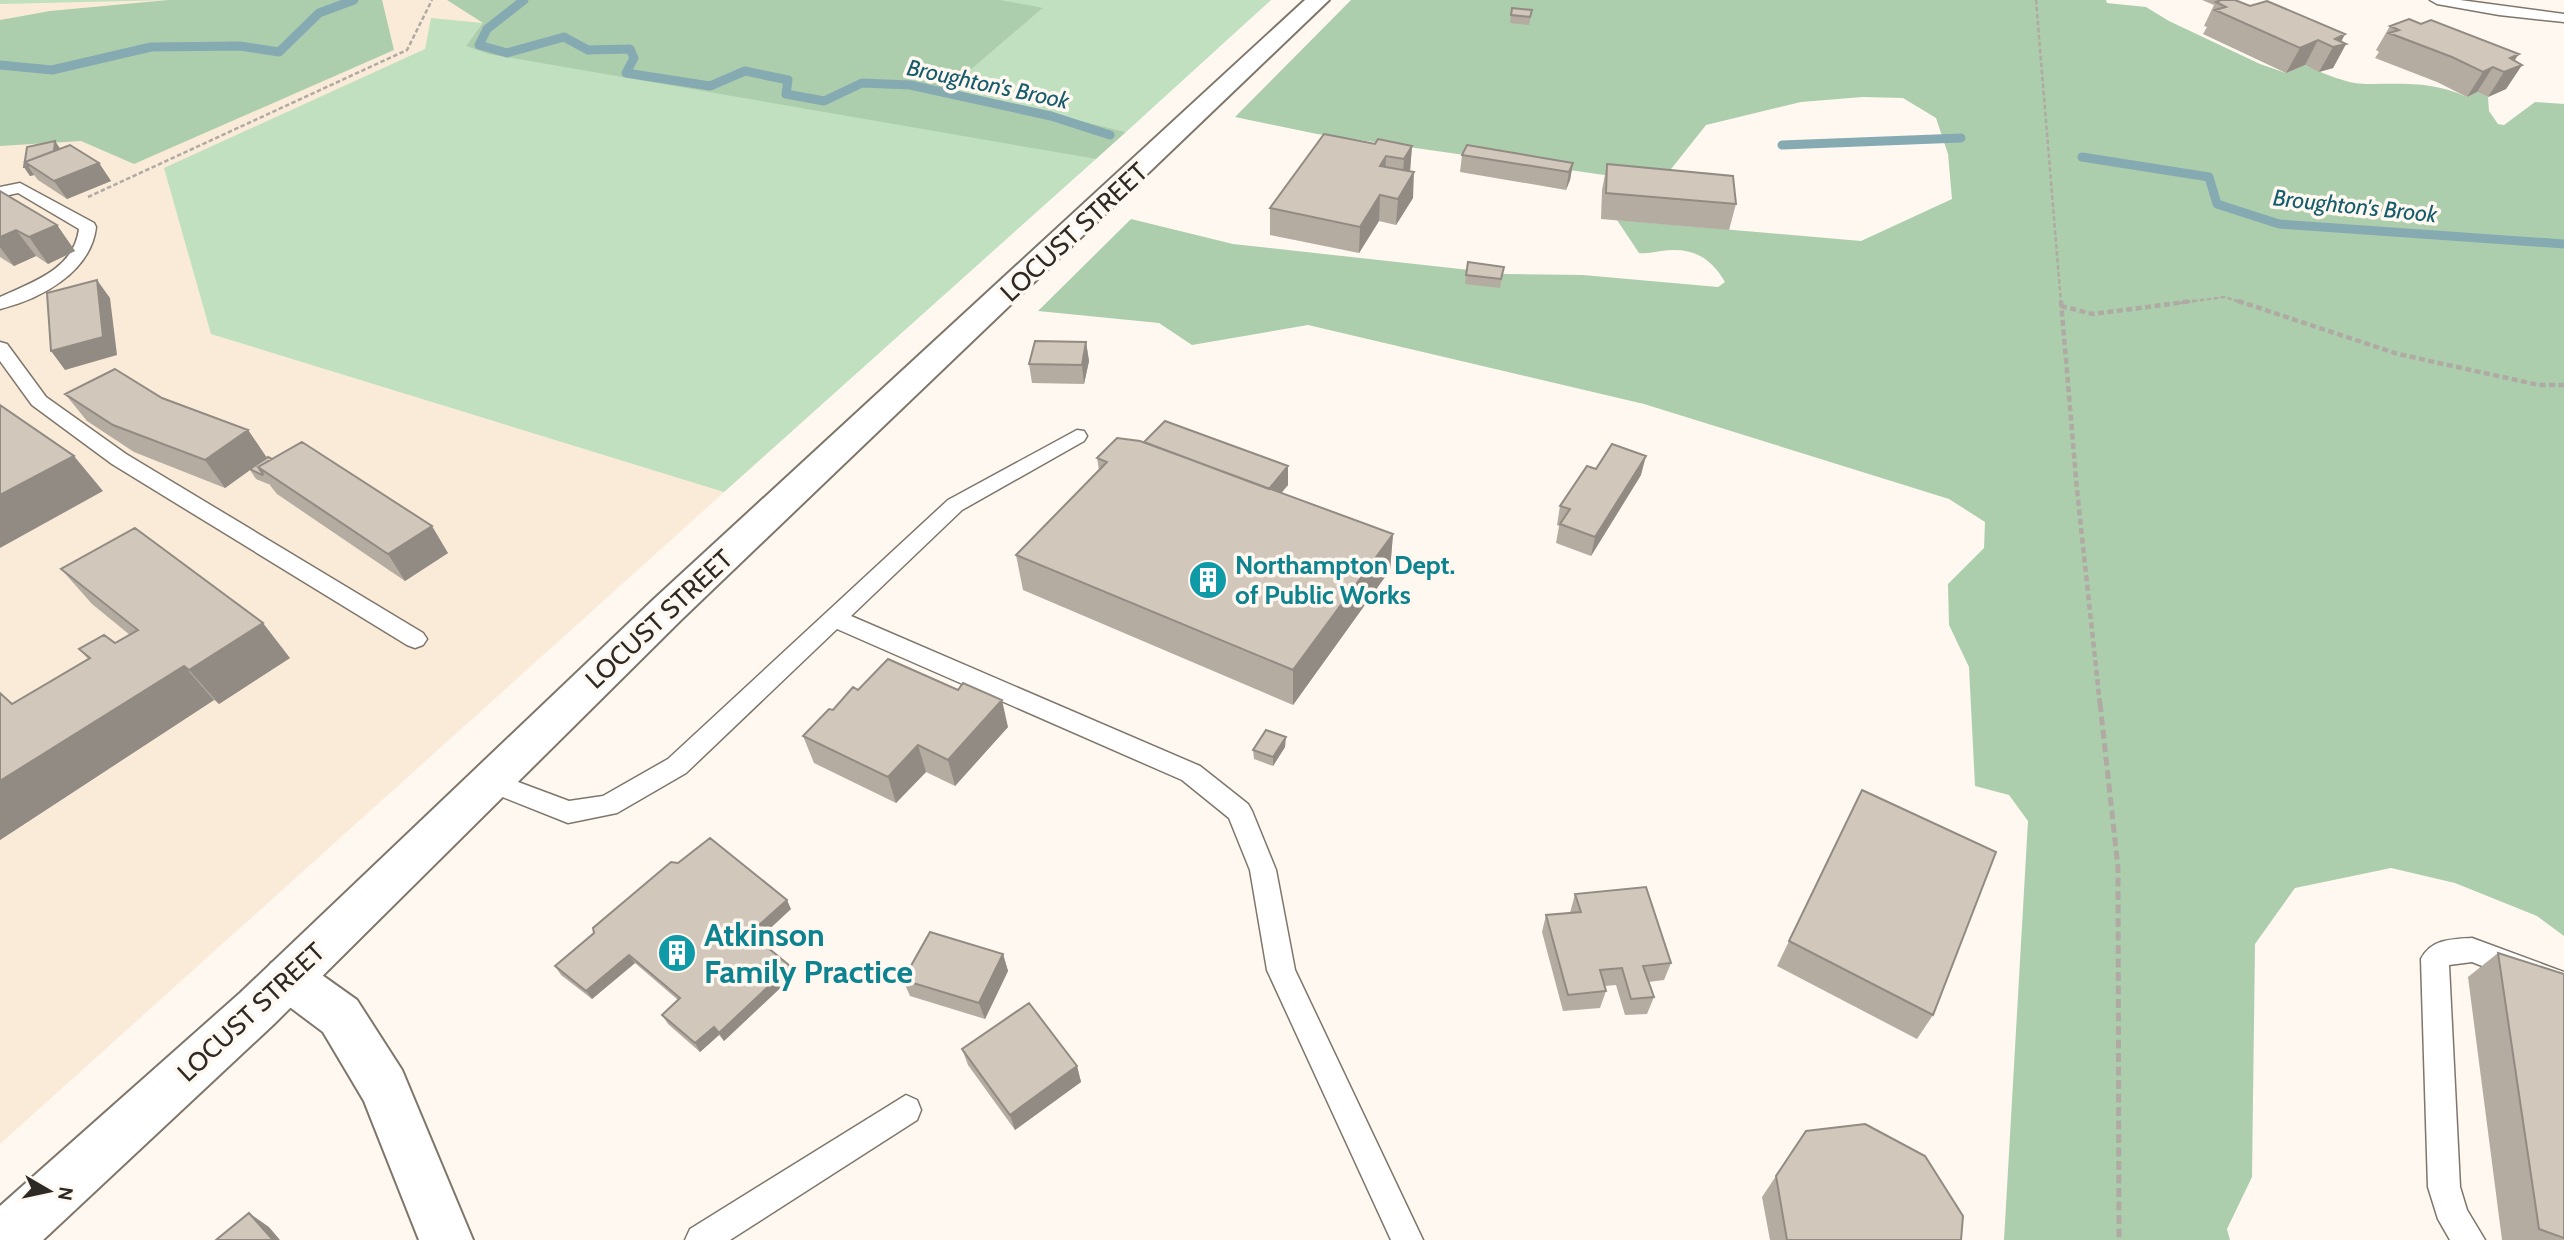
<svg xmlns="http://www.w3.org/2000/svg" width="2564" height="1240" viewBox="0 0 2564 1240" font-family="Cabin,sans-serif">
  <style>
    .built { fill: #faebd9 }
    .green { fill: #c1e0bf }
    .forest { fill: #adceac }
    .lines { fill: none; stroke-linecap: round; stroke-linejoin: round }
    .stream { stroke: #85aab2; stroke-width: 9 }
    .service-casing { stroke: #7f766b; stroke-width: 3 }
    .tertiary-casing { stroke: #7f766b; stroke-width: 4 }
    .trunk-casing { stroke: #7f766b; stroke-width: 4 }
    .path-far2 { stroke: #afaaa4; stroke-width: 2.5; stroke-dasharray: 4.5 2.5; stroke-linecap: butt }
    .path-far1 { stroke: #afaaa4; stroke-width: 4.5; stroke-dasharray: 6 3.5; stroke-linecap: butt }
    .path { stroke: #afaaa4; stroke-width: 5; stroke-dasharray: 9 4.5; stroke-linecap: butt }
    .service { fill: #fff; fill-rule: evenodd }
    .tertiary { fill: #fff; fill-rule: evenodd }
    .trunk { fill: #fff; fill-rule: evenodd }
    .wall { fill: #b4aba1 }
    .shaded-wall { fill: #928b83 }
    .building { fill: #d1c7bb; stroke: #928b83; stroke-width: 2 }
    .labels { text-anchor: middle; stroke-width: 7; stroke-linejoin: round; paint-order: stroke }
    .far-water-label { font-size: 23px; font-style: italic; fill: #155c6c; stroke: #fef8f1 }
    .street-label { font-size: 26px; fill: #2d2925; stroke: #fef8f1 }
    .culture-label { font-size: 26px; font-weight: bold; fill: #0d838f; stroke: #fef8f1; text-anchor: start }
    .near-culture-label { font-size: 32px; font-weight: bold; fill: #0d838f; stroke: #fef8f1; text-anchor: start }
  </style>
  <rect width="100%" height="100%" fill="#fef8f1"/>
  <path class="built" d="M0,0H1271L0,1144Z"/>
  <path class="green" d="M0,0H168L0,4Z
    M1001,0H1271L1126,132L948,88L1042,9Z
    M431,18L483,23L790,103L1096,159L724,492L211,334L164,168L425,49Z"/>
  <path class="forest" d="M168,0H382L394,50L134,164L81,141L0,146V20L50,11Z
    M447,0H1001L1043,8L949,88L1126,132L1096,159L489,54L466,46L483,23Z
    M1351,0H2106L2107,3L2146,7L2169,21L2260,64L2286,73L2305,65C2322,73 2347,84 2366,84C2404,84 2432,81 2467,97L2477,92L2488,97L2489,111L2498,124L2504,125L2535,102L2564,104V936L2537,916L2455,883L2391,868L2295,888L2255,944L2252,1177L2227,1229L2230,1240H2004L2028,821L2009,795L1975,786L1969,667L1949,625L1948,584L1984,548L1985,522L1949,499L1644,404L1308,325L1192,345L1159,323L1038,311L1131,219L1233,244L1506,274L1583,275L1718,287L1725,282C1710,256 1691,247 1661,251C1653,252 1647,254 1639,253L1617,220L1861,241L1952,199L1948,154L1936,118L1903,98L1863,97L1801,102L1706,125L1660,183L1317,134L1235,117Z"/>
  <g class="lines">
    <path class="stream" d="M524,0L487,29L479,45L507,53L564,37L588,50L630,49L634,58L626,73L710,86L745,71L788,80L786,94L824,101L862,83L910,85L1051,116L1110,135
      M0,65L52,70L151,47L240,46L279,52L319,13L354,0
      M1782,145L1961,138
      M2082,157L2209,177L2217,204L2279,224L2564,244"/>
    <defs>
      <path id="service" d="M2430,0H2460L2564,14V22L2499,15L2437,4Z
        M20,183L94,223L96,227C91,272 41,299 0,309V297C33,282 74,269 79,229L18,193L0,197V187Z
        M0,342L7,344L46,397L126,454L423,633L427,639L423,645L415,648L407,645L112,464L32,405L0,361Z
        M1077,430L1084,431L1087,436L1084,441L962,510L851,616L1200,766L1248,804L1252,811L1276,870L1295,970L1423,1240H1391L1267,970L1250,870L1229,818L1182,780L837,629L686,773L617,813L568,823L480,788L476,781L480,774L489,771L569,801L603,796L668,759L948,500Z
        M2472,938L2564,972V998L2472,962L2449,965L2460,1187L2467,1210L2485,1240H2450L2438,1219L2428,1187L2421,959C2431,939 2452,939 2472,938Z
        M906,1095L917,1100L921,1110L917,1120L730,1240H685L690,1229Z"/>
      <path id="tertiary" d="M288,957L305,963L357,1000L402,1070L473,1240H419L364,1101L323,1032L271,993L264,978L271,963Z"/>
      <path id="trunk" d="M1305,0H1329L682,619L274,1024L43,1240H0V1206L240,993L654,599Z"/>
    </defs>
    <use href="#service" class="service-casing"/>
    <use href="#tertiary" class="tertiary-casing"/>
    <use href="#trunk" class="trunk-casing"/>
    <path class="path-far2" d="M2036,0L2061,303
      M88,197L407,50L432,0
      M2179,303L2225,297L2243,303"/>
    <path class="path-far1" d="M2061,301L2077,490L2100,705
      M2238,301L2398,354L2539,385H2564
      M2061,306L2093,314L2193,301"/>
    <path class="path" d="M2100,703L2118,868L2119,1240"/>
    <use href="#service" class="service"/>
    <use href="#tertiary" class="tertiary"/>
    <use href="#trunk" class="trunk"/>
  </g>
  <path class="wall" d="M2202,0H2235L2250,6L2345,34L2341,41L2346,44L2333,68L2319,72L2305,65L2286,73L2203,34L2207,27L2204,26L2214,5Z
    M1532,10L1529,25L1510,23L1511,15Z
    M2390,26L2515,61L2522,65L2506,89L2488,97L2477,92L2467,97L2437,82L2375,58L2379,52L2376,50Z
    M55,141L60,149L99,163L111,181L67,199L38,180L34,175L30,176L24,167L27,147Z
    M1375,144L1412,146L1410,171L1413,198L1396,225L1379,221L1359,253L1270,235V208Z
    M1462,155L1573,163L1570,180L1566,190L1460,172Z
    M1607,164L1736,204L1729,230L1601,219L1602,190Z
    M0,191L57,225L75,251L48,264L36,256L14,266L0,257Z
    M1504,267L1500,288L1465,284L1466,275Z
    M1086,342L1089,361L1084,384L1032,383L1029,364Z
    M65,394L162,398L248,430L267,458L448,553L405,581L277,494L269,484H268L256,479L250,470L225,488L134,452L87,421Z
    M1144,443L1288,466V485L1281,493L1393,534L1390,570L1293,705L1023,590L1016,555L1099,470L1097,458Z
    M1596,469L1641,475L1591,556L1556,543L1559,526L1557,525L1560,506Z
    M61,569L290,658L219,704L214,700L0,840V693L12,704L88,659L79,649L115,643L130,635L92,604Z
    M858,690L1008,727L955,786L926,772L896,803L814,763L803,736L833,710Z
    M1285,747L1273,766L1254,759L1253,750Z
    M1849,816L1933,1015L1917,1039L1777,966Z
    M1575,894L1671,963L1664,980L1648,982L1654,997L1647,1014L1625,1015L1616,985L1605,986L1606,991L1600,1008L1563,1011L1542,932L1546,915L1570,913Z
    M791,909L758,940L794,975L724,1041L719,1035L700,1052L668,1024L662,1015L678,1000L635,963L592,999L561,975L555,966Z
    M2498,953L2564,974V1240H2502L2468,977Z
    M1003,954L1008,971L985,1019L910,996L903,980Z
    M962,1049L1077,1066L1081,1082L1015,1130L968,1065Z
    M1776,1176L1961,1240H1770L1762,1197Z"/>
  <path class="shaded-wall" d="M2345,34L2339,46L2346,44L2333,68L2319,72L2333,47L2335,39Z
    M2318,40L2305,65L2286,73L2300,48Z
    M2519,54L2508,70L2522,65L2506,89L2488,97L2504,72L2510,58Z
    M2493,67L2477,92L2467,97L2483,72Z
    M55,141L61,150L43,174Z
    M1412,146L1410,171L1402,185L1404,159Z
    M1386,156L1385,181L1380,166Z
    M99,163L111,181L67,199L54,181Z
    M1573,163L1570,180L1566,190L1569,172Z
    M28,166L34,175L30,176L24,167Z
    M1414,172L1413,198L1396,225L1398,199Z
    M1380,195L1379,221L1359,253L1360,227Z
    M57,225L75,251L48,264L29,237Z
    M16,230L36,256L14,266L0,247V237Z
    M97,280L110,298L117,355L65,370L51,351Z
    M1086,342L1089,361L1084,384L1082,365Z
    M248,430L267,458L225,488L205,460Z
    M74,456L103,491L0,548V495Z
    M1646,456L1641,475L1591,556L1595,537Z
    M1288,466V485L1269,508V489Z
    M432,526L448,553L405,581L388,554Z
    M1393,534L1390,570L1293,705V670Z
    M263,623L290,658L219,704L189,670Z
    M184,666L214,700L0,840V781Z
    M1002,700L1008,727L955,786L948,760Z
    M1286,737L1285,747L1273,766V757Z
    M918,745L926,772L896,803L888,777Z
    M787,900L791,909L755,942L750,933Z
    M1003,954L1008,971L985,1019L979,1003Z
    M629,955L635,963L592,999L586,991Z
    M790,966L794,975L724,1041L719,1033Z
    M714,1027L719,1035L700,1052L695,1043Z
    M1077,1066L1081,1082L1015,1130L1010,1115Z
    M249,1213L269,1227L280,1240H273Z"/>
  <path class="building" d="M2221,0H2235L2250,6L2267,1L2345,34L2335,39L2346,44L2333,47L2318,40L2300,48L2215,10L2226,7L2216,2Z
    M1512,8L1532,10L1530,17L1511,15Z
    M2409,19L2421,24L2431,20L2519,54L2510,58L2522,65L2504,72L2493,67L2483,72L2452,57L2389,33L2399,30L2390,26Z
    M1324,134L1375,144L1378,139L1412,146L1404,159L1386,156L1380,166L1414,172L1398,199L1380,195L1360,227L1270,208Z
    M55,141L54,151L25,162L28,166L24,167L27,147Z
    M70,145L99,163L54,181L25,162Z
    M1467,145L1573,163L1569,172L1462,155Z
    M1607,164L1733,176L1736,204L1606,193Z
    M0,191L57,225L29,237L16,230L0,237Z
    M1468,262L1504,267L1501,279L1466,275Z
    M97,280L103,337L51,351L47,293Z
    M1035,341L1086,342L1082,365L1029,364Z
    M115,369L162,398L248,430L205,460L113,425L65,394Z
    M0,405L74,456L0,495Z
    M1165,421L1288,466L1269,489L1144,442Z
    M1117,438L1140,441L1393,534L1293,670L1016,555L1107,462L1097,458Z
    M302,442L432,526L388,554L258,467Z
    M1612,444L1646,456L1595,537L1560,524L1570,509L1560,506L1587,466L1596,469Z
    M268,457L272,459L258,467L263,474L262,475L250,469Z
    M135,528L263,623L189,670L184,666L0,781V693L12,704L90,658L79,649L104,635L115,643L138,630L61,569Z
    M888,659L958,690L963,683L1002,700L948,760L918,745L888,777L803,736L829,709L833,710L853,687L858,690Z
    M1266,730L1286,737L1273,757L1253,750Z
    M1862,790L1996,852L1933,1015L1789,941Z
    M710,838L787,900L750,933L790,966L719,1033L714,1027L695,1043L662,1015L680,998L629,955L586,991L555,966L594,933L593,928L671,862L678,863Z
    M1646,887L1671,963L1643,966L1654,997L1631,999L1622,968L1600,970L1606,991L1568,995L1546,915L1581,912L1575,894Z
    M930,932L1003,954L979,1003L903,980Z
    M2498,953L2564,974V1238L2539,1229Z
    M1029,1003L1077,1066L1010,1115L962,1049Z
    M1865,1124L1925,1156L1963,1216L1961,1240H1787L1776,1176L1806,1131Z
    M249,1213L273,1240H216Z"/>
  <defs>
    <symbol id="building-disc" viewBox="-11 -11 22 22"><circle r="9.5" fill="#0f9aa8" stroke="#fef8f1"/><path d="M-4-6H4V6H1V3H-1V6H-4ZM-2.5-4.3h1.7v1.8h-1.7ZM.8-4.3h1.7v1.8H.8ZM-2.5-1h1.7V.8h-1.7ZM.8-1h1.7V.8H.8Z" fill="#fff"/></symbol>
  </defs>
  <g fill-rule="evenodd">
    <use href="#building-disc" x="1186" y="558" width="44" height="44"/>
    <use href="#building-disc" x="655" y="931" width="44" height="44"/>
  </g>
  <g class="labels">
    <g class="far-water-label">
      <text transform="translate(988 84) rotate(12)" y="8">Broughton's Brook</text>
      <text transform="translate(2355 206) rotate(6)" y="8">Broughton's Brook</text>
    </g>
    <g class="street-label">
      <text transform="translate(1074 232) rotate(-43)" y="9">LOCUST STREET</text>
      <text transform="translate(659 619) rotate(-43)" y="9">LOCUST STREET</text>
      <text transform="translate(251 1012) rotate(-43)" y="9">LOCUST STREET</text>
    </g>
    <g class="culture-label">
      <text x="1235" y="574">Northampton Dept.<tspan x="1235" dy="30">of Public Works</tspan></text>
    </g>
    <g class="near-culture-label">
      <text x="704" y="946">Atkinson<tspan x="704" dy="37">Family Practice</tspan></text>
    </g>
  </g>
  <g transform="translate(49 1191) rotate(99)" stroke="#fef8f1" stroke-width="5" paint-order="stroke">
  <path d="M0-5L12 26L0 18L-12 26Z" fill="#2d2925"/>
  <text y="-10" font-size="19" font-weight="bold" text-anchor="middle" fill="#2d2925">N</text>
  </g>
</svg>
